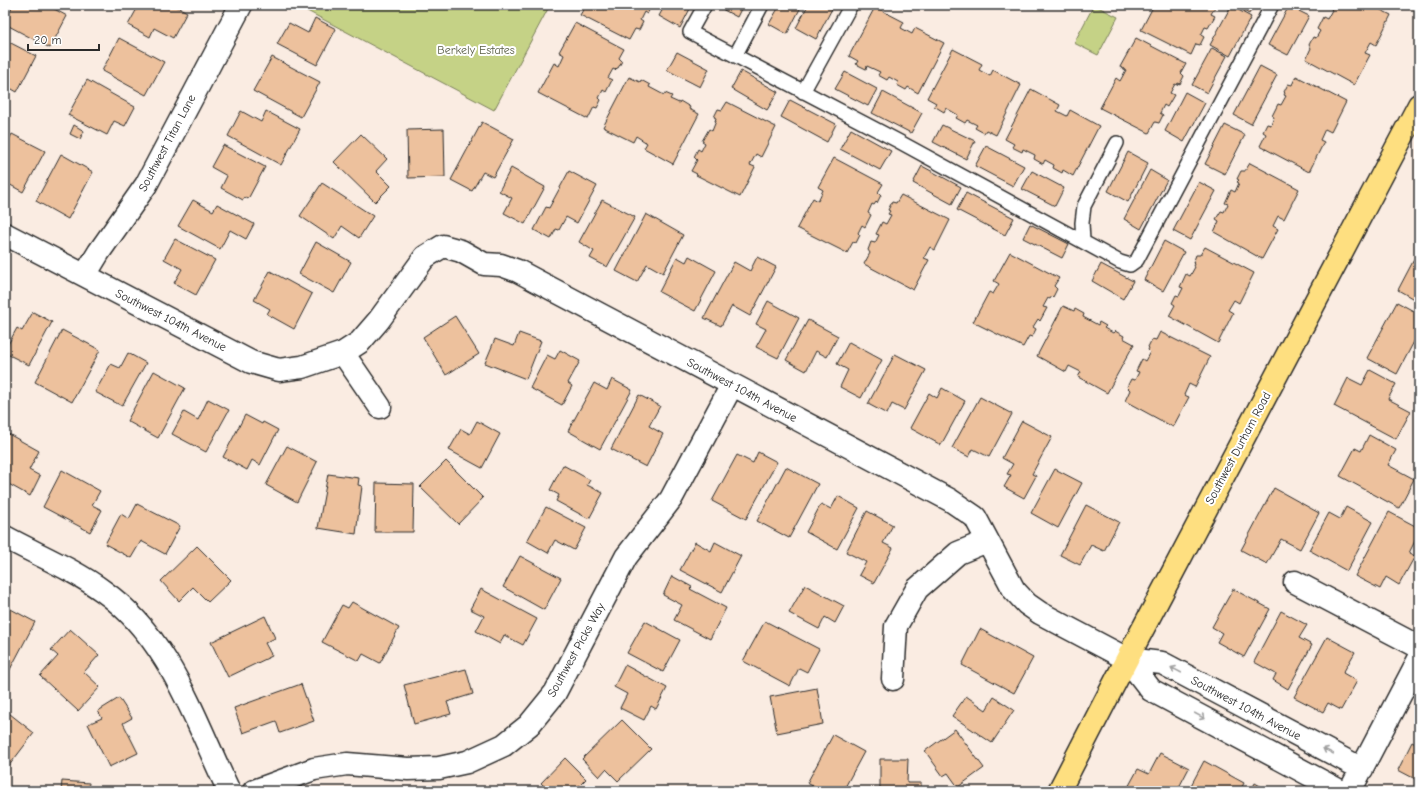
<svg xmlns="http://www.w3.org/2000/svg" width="1424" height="796" viewBox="0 0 1424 796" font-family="'Comic Neue',sans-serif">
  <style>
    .green { fill: #c5d286; stroke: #787e58 }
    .building { fill: #edc19d; stroke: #2b2b2b }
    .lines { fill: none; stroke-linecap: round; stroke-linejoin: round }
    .lane-casing { stroke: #2b2b2b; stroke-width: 16 }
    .street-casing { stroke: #2b2b2b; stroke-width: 25 }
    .primary-casing { stroke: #2b2b2b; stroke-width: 25 }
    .lane { stroke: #fff; stroke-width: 13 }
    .street { stroke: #fff; stroke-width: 22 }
    .primary { stroke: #fedf80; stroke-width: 22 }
    .oneway { stroke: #a0a0a0 }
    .labels { text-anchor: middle; stroke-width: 4; stroke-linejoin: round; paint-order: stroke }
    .park-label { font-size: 12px; fill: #595d46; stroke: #fff }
    .street-label { font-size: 12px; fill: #2b2b2b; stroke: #fff }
  </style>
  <rect width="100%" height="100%" fill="#faece2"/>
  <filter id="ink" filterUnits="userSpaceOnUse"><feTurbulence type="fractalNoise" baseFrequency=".025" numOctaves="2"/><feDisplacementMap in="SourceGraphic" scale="8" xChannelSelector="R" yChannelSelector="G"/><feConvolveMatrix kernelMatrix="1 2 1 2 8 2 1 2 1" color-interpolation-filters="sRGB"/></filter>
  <g filter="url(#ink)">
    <path class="green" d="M296,5H550L494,110Z
      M1094,5L1118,17L1098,55L1074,43Z"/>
    <path class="building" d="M13,5H47L67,16L50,48L5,24V20Z
      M139,5H174L187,12L173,38L154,28L150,37L128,25Z
      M586,5H652L647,14L644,12L640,20L643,22L639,30L635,29L629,40L580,15Z
      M665,5H692L680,28L659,16Z
      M721,5H743L737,17L720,8Z
      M780,5H802L787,34L769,24Z
      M808,5H834L816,39L796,28Z
      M1154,5H1219L1218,7L1216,5L1211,14L1215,16L1208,28L1205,27L1201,35L1204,37L1200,45L1196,44L1191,55L1141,30Z
      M1233,5H1254L1249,14Z
      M1329,5H1371L1391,15L1376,45L1371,42L1365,53L1370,55L1354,85L1306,59L1311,48L1309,45L1313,37L1316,38L1320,31L1317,29L1323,17L1327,19L1332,10L1330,8L1331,6Z
      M1231,6L1251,17L1230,56L1210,45Z
      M1289,6L1309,16L1288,55L1268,45Z
      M875,7L904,22L901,28L912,34L915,28L944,43L918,93L908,87L906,90L897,85L898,82L889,77L887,80L878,75L880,72L867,66L866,69L856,64L858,61L849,56Z
      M315,18L336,29L317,65L277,44L289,23L308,33Z
      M575,23L624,49L619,58L622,61L618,68H617L615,70L613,69L608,78L612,80L606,92L603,90L599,98L601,100L597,108L594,107L588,119L538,93L554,63L559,66L564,55L559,52Z
      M119,38L164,62L146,95L102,71Z
      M1136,38L1186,64L1181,73L1184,76L1180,84L1178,83L1177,85L1175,84L1170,93L1174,95L1167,107L1164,105L1160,113L1163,115L1159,123L1155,122L1149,133L1100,108L1116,78L1120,81L1126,70L1120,67Z
      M5,40L36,56L17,92L5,85Z
      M1212,48L1227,56L1207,93L1192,85Z
      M953,49L982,64L979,70L990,76L993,70L1021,85L996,135L986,130L984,133L975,128L977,125L967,120L965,123L956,118L958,115L946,108L944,112L934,106L936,103L927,98Z
      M677,52L709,69L700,87L667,70Z
      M272,57L320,82L301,117L253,91Z
      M1260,66L1277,75L1251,124L1234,115Z
      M741,71L778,92L767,110L731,89Z
      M845,72L877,89L868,106L835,89Z
      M1296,76L1346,102L1331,132L1325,129L1320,140L1324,142L1309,172L1260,146L1266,134L1263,132L1267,124L1271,125L1274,117L1272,116L1278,104L1281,105L1286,96L1284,95L1285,93L1284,92L1288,84L1292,85Z
      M629,77L640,82L641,80L650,85L649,87L664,95L665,93L672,96L670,99L679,103L680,101L690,107L689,109L699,114L673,164L644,148L647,143L636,136L633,142L603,127Z
      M87,80L135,107L125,126L114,121L107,135L68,115Z
      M1031,89L1060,105L1057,111L1067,116L1070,110L1099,126L1073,176L1063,170L1062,173L1053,168L1054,165L1045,160L1043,164L1034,159L1035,155L1023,149L1022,152L1012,147L1014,144L1005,139Z
      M883,92L922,113L911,133L872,113Z
      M1185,92L1205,103L1184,142L1165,131Z
      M790,100L836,124L827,142L781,117Z
      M727,102L776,127L761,157L756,154L750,165L755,167L740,197L696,175L697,174L691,171L697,160L694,157L698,149L701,151L705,143L702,141L709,129L712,131L716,121H715L716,118L714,117L718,109L722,110Z
      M241,111L261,122L266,111L300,129L281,165L228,136Z
      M482,122L514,139L493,177L483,172L472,191L451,180Z
      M74,125L84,131L80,139L70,134Z
      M942,125L975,141L966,159L933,142Z
      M1225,125L1245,135L1225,174L1205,164Z
      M444,129L445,177L408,178L407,130Z
      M851,129L891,151L880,170L840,149Z
      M12,134L45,151L23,192L5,182V161L8,156L5,155V147Z
      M361,134L387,159L376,171L391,186L375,202L334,162Z
      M223,145L265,167L248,199L245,197L243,200L221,188L227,176L211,167Z
      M986,146L1024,166L1013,186L975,166Z
      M1128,152L1148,163L1128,202L1108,191Z
      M61,154L93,172L68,219L36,201Z
      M834,158L883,184L878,192L881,195L877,203L876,202L874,205L872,204L868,213L871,215L865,227L862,225L858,233L860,235L856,243L853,242L847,253L797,228L813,198L818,201L823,190L818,187Z
      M1250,163L1299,189L1284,219L1278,216L1273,226L1278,229L1262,259L1214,232L1219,221L1216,219L1221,211L1224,212L1228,204L1225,203L1231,190L1235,192L1239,183L1237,182L1239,180L1237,179L1241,171H1245Z
      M922,166L961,187L952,204L913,183Z
      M511,168L545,187L525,224L504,213L512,198L499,191Z
      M1150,170L1167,180L1141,229L1124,219Z
      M569,171L597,186L577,223L566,217L559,230L556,229L551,239L534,230L546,207L549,208Z
      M1032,171L1064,188L1055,206L1022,189Z
      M1199,182L1216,191L1190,240L1173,231Z
      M322,183L373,216L359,238L342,226L334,239L300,216Z
      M966,193L1014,218L1005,235L957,210Z
      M901,195L950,220L935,250L930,247L924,258L929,260L913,290L864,264L870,253L868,250L871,242L875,243L879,235L876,234L882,222L886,224L891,215L888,214L890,211L888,210L892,202L896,203Z
      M193,200L213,211L217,204L254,224L246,239L230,230L220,249L178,226Z
      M602,200L635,217L607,267L590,258L594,251L579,242Z
      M646,214L683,235L663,273L647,264L637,282L616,271Z
      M1030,224L1069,244L1062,258L1023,238Z
      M175,239L215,260L196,295L174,283L182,269L164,259Z
      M1164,241L1184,252L1163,291L1144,280Z
      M316,242L351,262L334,293L299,274Z
      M1205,247L1254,273L1239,303L1234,300L1228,310L1233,313L1218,343L1169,316L1175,305L1172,303L1176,295L1179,296L1183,288L1180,287L1186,274L1190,276L1195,267L1193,266L1194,264L1193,263L1196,255H1200Z
      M1419,250V302L1398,290Z
      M1010,252L1059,278L1054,286L1057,289L1053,297L1052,296L1050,299L1048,298L1043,307L1047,308L1040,321L1038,319L1033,327L1036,329L1032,337L1029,336L1023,347L973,322L989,292L993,294L999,284L994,281Z
      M689,256L716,271L695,311L659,292L677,257L686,262Z
      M757,257L776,267L750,316L732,306L721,326L704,318L734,262L750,271Z
      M1101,264L1133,281L1123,299L1092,281Z
      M270,271L312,294L294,329L267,314L270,309L254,300Z
      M768,301L799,318L778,358L756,347L766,329L756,324Z
      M1397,302L1419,314V332L1397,374L1367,358Z
      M1063,306L1074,311L1075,309L1084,314L1083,317L1098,325L1099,322L1106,326L1104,328L1113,333L1115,331L1124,336L1123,338L1134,344L1107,393L1078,377L1081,372L1069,366L1066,372L1037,356Z
      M33,312L52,322L29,365L5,353V350L17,328L22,331Z
      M455,316L479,354L446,375L423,337Z
      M808,320L838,336L827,357L816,351L806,371L786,360Z
      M62,330L100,350L72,402L35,382Z
      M1160,332L1210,357L1195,387L1189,384L1184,395L1189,397L1173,427L1125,401L1130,390L1127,387L1131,379L1135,380L1139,372L1136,371L1142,359L1145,361L1150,352L1148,350L1149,348L1148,347L1152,339L1156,340Z
      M519,333L541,341L526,379L485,363L495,339L514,346Z
      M849,342L882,360L861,398L840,387L848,370L837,364Z
      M560,350L580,361L568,383L572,386L562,405L530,388L547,355L555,359Z
      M128,353L146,363L122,406L95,392L111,364L120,368Z
      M895,354L926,370L904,410L892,404L887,414L868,404Z
      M1370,370L1396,384L1388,399L1411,411L1396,439L1334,406L1348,378L1362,385Z
      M154,371L185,388L158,438L127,421Z
      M612,379L632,390L600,449L568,431L594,383L607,390Z
      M942,388L965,401L941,445L910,428L929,393L937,398Z
      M639,395L660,406L649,426L663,434L646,467L611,449Z
      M980,397L1012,414L989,457L973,449L969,457L952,448Z
      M208,399L229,410L206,452L172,434L184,412L198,420Z
      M245,415L262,424L263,422L278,430L260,465L252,460L247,470L223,457Z
      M477,421L500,434L482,468L449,450L461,429L470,434Z
      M1022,421L1052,437L1032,474L1036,476L1024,498L1004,487L1011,475L1007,474L1013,464L1002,458Z
      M5,432L39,451L29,470L40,476L30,496L5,482Z
      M1369,435L1396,450L1388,465L1414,479L1399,508L1340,476L1355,448L1361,451Z
      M287,446L317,462L297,502L266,485Z
      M758,452L777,462L746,519L712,501L737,455L753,463Z
      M446,461L483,498L458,524L420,487Z
      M563,465L590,480L587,485L603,493L589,519L556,501L559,495L550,490Z
      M786,467L818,484L789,538L757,521Z
      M1055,469L1082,483L1058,528L1031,513Z
      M62,470L100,491L92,505L102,510L90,532L43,507Z
      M328,474L359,478L358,485L362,486L356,534L318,528Z
      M376,483L414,484L413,532H375Z
      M1274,488L1319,513L1300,549L1281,539L1267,564L1241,550Z
      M838,496L859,508L837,549L806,532L821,504L831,509Z
      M137,504L180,526L165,554L141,541L131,558L105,544L121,514L129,519Z
      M1086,505L1119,522L1104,551L1091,545L1080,565L1060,555Z
      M546,507L586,528L574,550L555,540L548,553L527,541Z
      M1346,507L1373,522L1347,571L1309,550L1329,513L1340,519Z
      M867,511L893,525L883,543L893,548L874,583L859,575L866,562L846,552Z
      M1389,512L1419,528V533L1409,553L1415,556L1399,585L1386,577L1380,589L1355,576Z
      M695,542L711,551L715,542L741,556L722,592L680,570Z
      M197,546L231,580L208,602L193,587L179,601L161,581Z
      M520,556L561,578L544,610L503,587Z
      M672,576L692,587L690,589L726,608L710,639L674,620L682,605L663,595Z
      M805,585L844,606L835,623L825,617L819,629L789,613Z
      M481,589L537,619L523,645L504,635L500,644L476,631L484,616L470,609Z
      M1233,589L1270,609L1244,657L1217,642L1222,633L1212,627Z
      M352,602L399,628L380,663L363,654L359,661L322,642L342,605L348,608Z
      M5,606L35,622L5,679Z
      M1281,611L1307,625L1299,638L1312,645L1288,689L1273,680L1276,674L1254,662Z
      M265,616L275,638L265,643L272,656L228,677L211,642Z
      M645,621L680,640L663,672L627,653Z
      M765,621L819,649L807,672L799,668L790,686L743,661Z
      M70,629L99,655L84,672L100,687L78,711L40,676L58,656L51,650Z
      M980,629L1033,658L1014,693L962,665Z
      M1327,637L1355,652L1343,673L1357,681L1341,710L1328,703L1323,712L1294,697Z
      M625,665L667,688L656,709L651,706L644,720L620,708L627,694L614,687Z
      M466,669L473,694L447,702L451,714L414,724L404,685Z
      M301,684L314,721L280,733L276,721L243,733L234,708Z
      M817,688L823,724L777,733L770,697Z
      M966,696L986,710L994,697L1014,710L992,743L952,716Z
      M119,698L132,718L123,723L138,753L109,767L88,724L102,718L98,711Z
      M5,710L34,733L5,771Z
      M622,720L651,749L618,781L606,769L599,777L582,759Z
      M955,729L984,768L958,787L948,773L943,776L925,751Z
      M833,735L864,752L843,791H822L807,783Z
      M1412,742L1419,746V791H1414L1419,781L1398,770Z
      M1160,753L1189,768L1177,791H1126L1138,769L1149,774Z
      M565,758L586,779L576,789L578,791H549L541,783Z
      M880,759H908L907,783H921V791H880Z
      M1204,761L1244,783L1240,791H1188Z
      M62,781L89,783L88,791H61Z
      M1255,783L1269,791H1251Z"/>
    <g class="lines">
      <defs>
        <path id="lane" d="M705,5L690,32L898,141L1120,262L1130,265L1137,260L1272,5
          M735,56L762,5
          M803,92L851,5
          M1083,241L1082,223L1084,206L1117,143"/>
        <path id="street" d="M5,234L251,362L279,370L302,367L343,353L360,342L379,320L425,257L443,246L461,251L484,264L501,265L518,271L950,500L975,517L1014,590L1027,604L1040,613L1127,659L1162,663L1362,769
          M85,275L99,252L146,185L241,5
          M343,353L380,407
          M5,537C38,555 73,569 103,591C170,638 195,721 229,791
          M1295,582L1419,647
          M1127,659L1151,690L1340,791
          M893,679L896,626L917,589L958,553L987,541
          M254,791L314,769L347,764L408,769L439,768L467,762L504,745L529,725L555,693L626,557L671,499L732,385
          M1350,791L1419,659"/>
        <path id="primary" d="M1059,791L1127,659L1419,105"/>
      </defs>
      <use href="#lane" class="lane-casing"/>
      <use href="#street" class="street-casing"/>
      <use href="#primary" class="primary-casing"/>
      <use href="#lane" class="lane"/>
      <use href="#street" class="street"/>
      <use href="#primary" class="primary"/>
    </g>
    <defs><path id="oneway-shaft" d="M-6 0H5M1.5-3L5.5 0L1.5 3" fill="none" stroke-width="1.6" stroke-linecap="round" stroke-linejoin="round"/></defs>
    <g class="oneway">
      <use href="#oneway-shaft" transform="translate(1176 670) rotate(-152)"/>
      <use href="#oneway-shaft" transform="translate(1200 716) rotate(28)"/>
      <use href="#oneway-shaft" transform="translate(1328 751) rotate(-152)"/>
    </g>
  </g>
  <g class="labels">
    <g class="park-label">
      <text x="476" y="54">Berkely Estates</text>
    </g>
    <g class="street-label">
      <text transform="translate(167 143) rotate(-62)" y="4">Southwest Titan Lane</text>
      <text transform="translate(171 320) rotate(27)" y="4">Southwest 104th Avenue</text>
      <text transform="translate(742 390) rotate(28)" y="4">Southwest 104th Avenue</text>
      <text transform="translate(1238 448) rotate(-62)" y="4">Southwest Durham Road</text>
      <text transform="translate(576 650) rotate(-61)" y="4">Southwest Picks Way</text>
      <text transform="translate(1246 708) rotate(28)" y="4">Southwest 104th Avenue</text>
    </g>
  </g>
  <rect width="1424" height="796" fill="none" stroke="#fff" stroke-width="20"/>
  <rect x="10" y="10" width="1404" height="776" fill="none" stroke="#2b2b2b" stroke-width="1.5" filter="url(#ink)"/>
  <path d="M28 44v6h71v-6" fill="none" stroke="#2b2b2b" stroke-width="2"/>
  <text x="34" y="44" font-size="12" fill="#2b2b2b" stroke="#ffffff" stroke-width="3" paint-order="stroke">20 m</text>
</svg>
